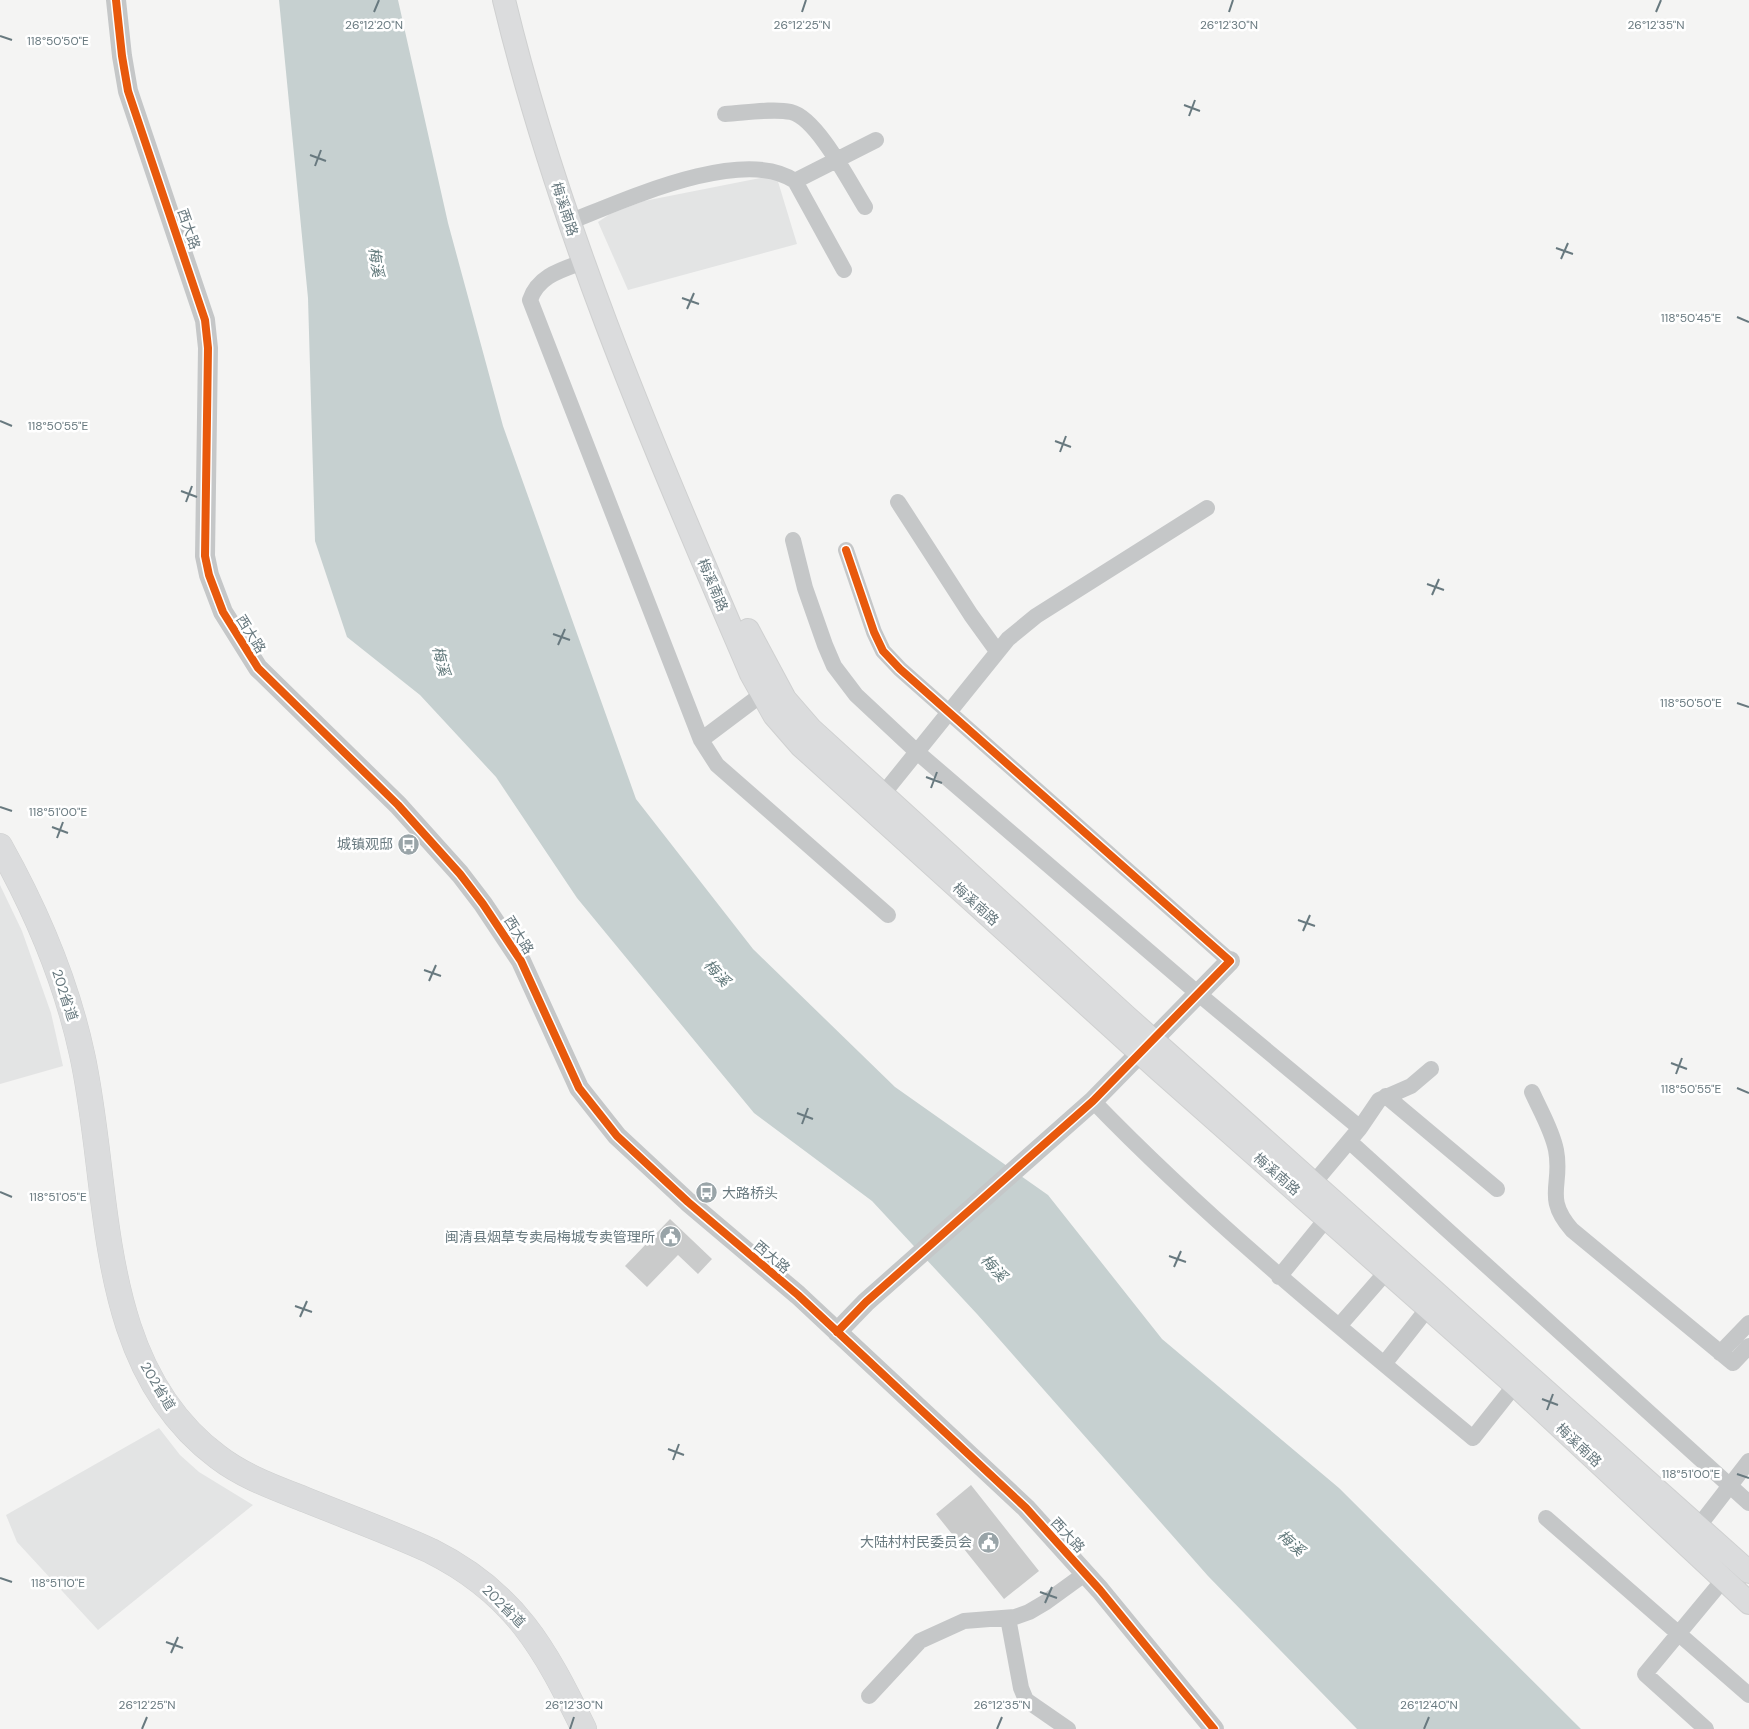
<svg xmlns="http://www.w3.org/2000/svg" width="1749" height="1729" viewBox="0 0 1749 1729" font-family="'DM Sans','Noto Sans SC',sans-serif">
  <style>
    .built { fill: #e3e4e4 }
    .water { fill: #c6d0d0 }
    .building { fill: #cacbcb }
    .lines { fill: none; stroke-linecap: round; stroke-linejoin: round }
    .secondary-casing { stroke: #cfd0d0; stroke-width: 24 }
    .primary-casing { stroke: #cfd0d0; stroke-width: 26 }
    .minor { stroke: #c5c7c8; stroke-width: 16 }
    .tertiary { stroke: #c5c7c8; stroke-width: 20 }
    .secondary { stroke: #dbdcdd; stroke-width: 22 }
    .primary { stroke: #dbdcdd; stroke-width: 25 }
    .cycleway-casing { stroke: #fff; stroke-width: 11 }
    .cycleway { stroke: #e8590c; stroke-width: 8 }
    .ticks { fill: none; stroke: #68797f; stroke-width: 2 }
    .labels { text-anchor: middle; stroke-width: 5; stroke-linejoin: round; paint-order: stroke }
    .street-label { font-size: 14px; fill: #68797f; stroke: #fff }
    .poi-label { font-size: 14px; fill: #68797f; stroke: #fff; text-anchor: end }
    .water-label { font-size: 15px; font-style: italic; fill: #637a7c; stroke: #fff }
    .ticks-label { font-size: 12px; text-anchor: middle; fill: #68797f; stroke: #fff; stroke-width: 5; stroke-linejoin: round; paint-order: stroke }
  </style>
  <rect width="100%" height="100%" fill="#f4f4f3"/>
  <path class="built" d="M776,175L797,244L628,290L598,222L610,214L644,201Z
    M0,885L22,931L51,1013L63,1066L0,1084Z
    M159,1428L180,1455L199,1472L253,1505L98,1630L17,1542L6,1515Z"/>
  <path class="water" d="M279,0H398L448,223L503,426L636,799L753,949L895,1087L1048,1195L1162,1339L1339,1488L1581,1729H1357L1208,1576L977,1314L872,1201L754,1113L577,898L496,777L420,695L347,637L315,541L308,298Z"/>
  <path class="building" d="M670,1219L712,1259L698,1274L678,1255L647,1287L625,1266Z
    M971,1485L1039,1571L1004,1599L936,1514Z"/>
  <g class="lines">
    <defs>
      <path id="secondary" d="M504,0C560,233 657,454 751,674L774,715L801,746L1159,1070L1515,1385L1749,1603
        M748,630L785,699L811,729L1127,1017L1749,1572"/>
      <path id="primary" d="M0,846C37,912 66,980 82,1054C112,1190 93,1364 218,1457C244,1477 276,1488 306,1500C348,1517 390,1532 431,1551C515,1593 545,1649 584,1729"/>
    </defs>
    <use href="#secondary" class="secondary-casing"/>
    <use href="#primary" class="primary-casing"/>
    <path class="minor" d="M725,114C744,113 773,108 791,112C817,118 850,183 865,207
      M795,181L844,270
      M569,222C623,201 743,145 795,181L876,140
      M583,262C561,270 538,276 530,300L701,740L717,765L888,915
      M898,502L971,615L997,651
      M793,540L805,588L825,645L834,666L856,695L917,752L1195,991L1360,1128L1307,1191
      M846,550L874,632L883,651L900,669L1230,961
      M701,740L761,695
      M883,794L1008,639L1036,616L1207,508
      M1532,1092C1540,1110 1552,1130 1556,1150C1563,1185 1543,1197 1572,1230L1733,1363L1749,1346
      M1386,1096L1497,1189
      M1093,1101C1211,1223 1343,1330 1473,1438L1515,1385
      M1360,1128L1379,1100L1411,1086L1431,1069
      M1349,1141L1749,1503
      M1279,1277L1327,1218
      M1339,1326L1387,1271
      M1720,1353L1749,1323
      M1384,1364L1428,1308
      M1546,1518L1749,1695
      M1698,1527L1749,1461
      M1008,1618L1021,1688L1026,1700L1068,1729
      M869,1696L920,1641L964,1621L1015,1617L1029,1612L1046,1602L1086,1573
      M1706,1729L1645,1674L1723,1580"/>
    <path class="tertiary" d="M116,0L122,56L128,91L205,320L208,348L205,556L209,575L223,612L258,668L398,805L460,874L483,904L521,961L579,1088L617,1136L688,1202L798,1295L1026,1508L1100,1590L1214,1729
      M837,1332L866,1302L1093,1101L1230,961"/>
    <use href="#secondary" class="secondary"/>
    <use href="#primary" class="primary"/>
    <defs>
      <path id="cycleway" d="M116,0L122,56L128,91L205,320L208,348L205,556L209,575L223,612L258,668L398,805L460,874L483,904L521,961L579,1088L617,1136L688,1202L798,1295L1026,1508L1100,1590L1214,1729
        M837,1332L866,1302L1093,1101L1230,961L900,669L883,651L874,632L846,550"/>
    </defs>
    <use href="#cycleway" class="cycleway-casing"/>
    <use href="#cycleway" class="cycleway"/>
  </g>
  <path class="ticks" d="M374,12L379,0M802,12L806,0M1229,12L1233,0M1656,12L1661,0M0,36L12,40M1184,105L1200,111M1189,116L1195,100M310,155L326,161M315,166L321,150M1556,248L1573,254M1561,259L1568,243M682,298L699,304M687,309L694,293M1737,317L1749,322M0,421L12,426M1055,441L1071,447M1060,452L1066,436M181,491L197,497M186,502L192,486M1427,584L1444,590M1432,595L1439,579M553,634L570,640M558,645L565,629M1737,703L1749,707M926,777L942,783M931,788L937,772M0,807L12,811M52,827L68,833M57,838L63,822M1298,920L1315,926M1303,931L1310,915M424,970L441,976M429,981L436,965M1671,1063L1687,1069M1676,1074L1682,1058M1737,1088L1749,1093M797,1113L813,1119M802,1124L808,1108M0,1192L12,1197M1169,1256L1186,1262M1174,1267L1181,1251M295,1306L312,1312M300,1317L307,1301M1542,1399L1558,1405M1547,1410L1553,1394M668,1449L684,1455M673,1460L679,1444M1737,1474L1749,1478M0,1578L12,1582M1040,1592L1057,1598M1045,1603L1052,1587M166,1642L183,1648M171,1653L178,1637M142,1729L147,1717M570,1729L574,1717M997,1729L1002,1717M1424,1729L1429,1717"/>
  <defs>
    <symbol id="bus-disc" viewBox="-11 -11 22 22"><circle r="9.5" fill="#99a4a8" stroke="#fff"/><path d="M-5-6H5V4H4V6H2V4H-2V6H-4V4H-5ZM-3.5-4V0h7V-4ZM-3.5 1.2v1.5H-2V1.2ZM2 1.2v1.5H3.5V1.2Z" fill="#fff"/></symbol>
    <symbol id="civic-disc" viewBox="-11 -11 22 22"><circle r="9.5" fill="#99a4a8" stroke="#fff"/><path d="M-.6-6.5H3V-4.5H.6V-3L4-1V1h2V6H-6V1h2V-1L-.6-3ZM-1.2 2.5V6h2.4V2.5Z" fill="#fff"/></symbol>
  </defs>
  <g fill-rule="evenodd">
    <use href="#bus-disc" x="396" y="832" width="25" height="25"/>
    <use href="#bus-disc" x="694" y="1180" width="25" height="25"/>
    <use href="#civic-disc" x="658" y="1224" width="25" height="25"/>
    <use href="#civic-disc" x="976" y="1530" width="25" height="25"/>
  </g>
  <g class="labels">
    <g class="street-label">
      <text transform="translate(565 209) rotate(72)" y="5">梅溪南路</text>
      <text transform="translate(189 229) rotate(71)" y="5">西大路</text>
      <text transform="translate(713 585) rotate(67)" y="5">梅溪南路</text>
      <text transform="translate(251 634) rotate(58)" y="5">西大路</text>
      <text transform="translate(976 904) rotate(42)" y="5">梅溪南路</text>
      <text transform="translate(519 935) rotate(58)" y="5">西大路</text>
      <text transform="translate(65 995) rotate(72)" y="5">202省道</text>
      <text transform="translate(1277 1174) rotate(41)" y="5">梅溪南路</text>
      <text transform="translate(772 1257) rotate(40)" y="5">西大路</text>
      <text transform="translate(158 1386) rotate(59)" y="5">202省道</text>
      <text transform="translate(1579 1445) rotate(43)" y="5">梅溪南路</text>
      <text transform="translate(1068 1535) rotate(47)" y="5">西大路</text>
      <text transform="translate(504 1606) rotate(45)" y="5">202省道</text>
    </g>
    <g class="poi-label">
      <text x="393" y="849">城镇观邸</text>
      <text x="722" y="1198" text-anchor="start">大路桥头</text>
      <text x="655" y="1242">闽清县烟草专卖局梅城专卖管理所</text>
      <text x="972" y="1547">大陆村村民委员会</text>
    </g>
    <g class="water-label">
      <text transform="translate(376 262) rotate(81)" y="5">梅溪</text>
      <text transform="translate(441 661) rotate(76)" y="5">梅溪</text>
      <text transform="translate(717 973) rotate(47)" y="5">梅溪</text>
      <text transform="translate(994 1268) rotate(47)" y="5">梅溪</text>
      <text transform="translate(1291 1543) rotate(42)" y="5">梅溪</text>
    </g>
  </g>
  <g class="ticks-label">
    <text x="374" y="29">26°12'20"N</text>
    <text x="802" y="29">26°12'25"N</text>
    <text x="1229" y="29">26°12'30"N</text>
    <text x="1656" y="29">26°12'35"N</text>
    <text x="58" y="45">118°50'50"E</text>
    <text x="1691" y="322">118°50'45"E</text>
    <text x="58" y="430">118°50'55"E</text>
    <text x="1691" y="707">118°50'50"E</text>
    <text x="58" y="816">118°51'00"E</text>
    <text x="1691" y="1093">118°50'55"E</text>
    <text x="58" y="1201">118°51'05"E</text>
    <text x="1691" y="1478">118°51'00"E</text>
    <text x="58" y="1587">118°51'10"E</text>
    <text x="147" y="1709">26°12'25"N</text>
    <text x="574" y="1709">26°12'30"N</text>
    <text x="1002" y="1709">26°12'35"N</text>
    <text x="1429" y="1709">26°12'40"N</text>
  </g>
</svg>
